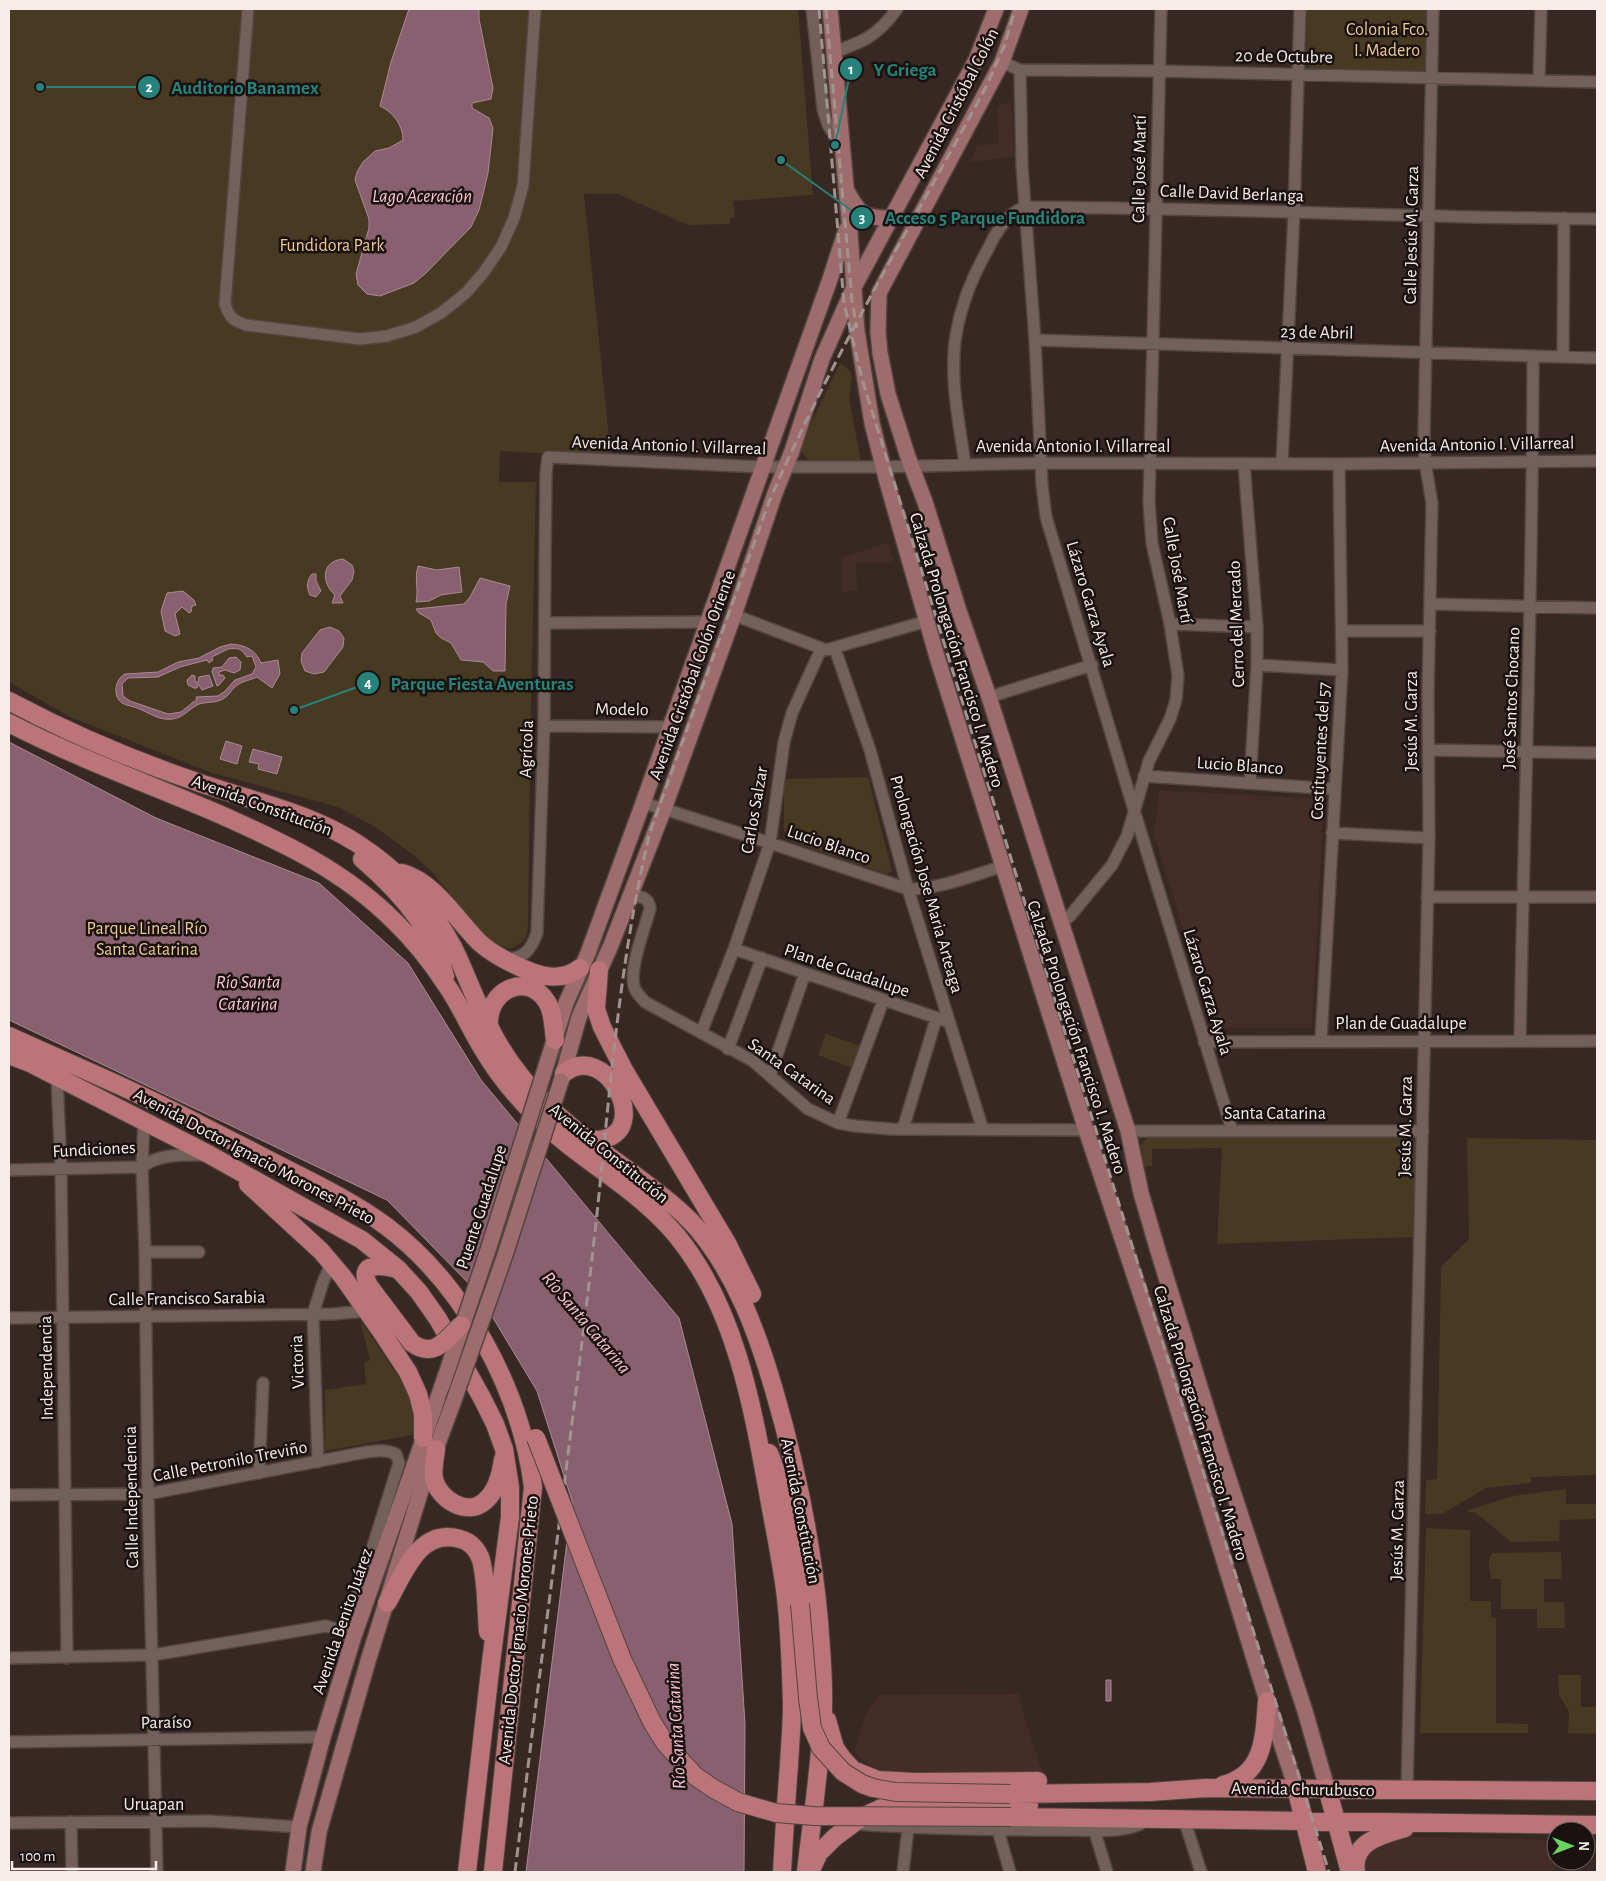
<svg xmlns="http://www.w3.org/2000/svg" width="1606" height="1881" viewBox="0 0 1606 1881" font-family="'Alegreya Sans',sans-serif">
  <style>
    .built { fill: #432d26 }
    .green { fill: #473922 }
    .water { fill: #89606f; stroke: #aa8a94; fill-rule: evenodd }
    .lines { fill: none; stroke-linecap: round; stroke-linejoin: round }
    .minor-casing { stroke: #524541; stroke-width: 14 }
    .major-casing { stroke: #524541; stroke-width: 18 }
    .highway-casing { stroke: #524541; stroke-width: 20 }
    .minor { stroke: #73605b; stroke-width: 11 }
    .major { stroke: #9e6c6c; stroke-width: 15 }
    .highway { stroke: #bb7478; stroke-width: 18 }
    .rail { stroke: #a19490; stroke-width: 3; stroke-dasharray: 10 5; stroke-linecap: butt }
    .major-bridge-casing { stroke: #524541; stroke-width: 18; stroke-linecap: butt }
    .highway-bridge-casing { stroke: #524541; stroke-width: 20; stroke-linecap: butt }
    .major-bridge { stroke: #9e6c6c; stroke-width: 15 }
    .highway-bridge { stroke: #bb7478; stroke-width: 18 }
    .labels { text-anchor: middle; stroke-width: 5; stroke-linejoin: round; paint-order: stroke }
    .park-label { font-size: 18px; fill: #eec98d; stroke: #1a1210 }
    .street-label { font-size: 18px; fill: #f7ece9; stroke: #1a1210 }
    .water-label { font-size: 19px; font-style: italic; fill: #fcc3d7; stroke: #1a1210 }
    .leader { fill: none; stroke: #26827a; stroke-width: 2 }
    .callout-dot { fill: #26827a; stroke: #1a1210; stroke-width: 2 }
    .mark-label { font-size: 15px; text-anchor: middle; font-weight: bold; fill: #fff }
    .callout-label { font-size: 19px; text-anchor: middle; font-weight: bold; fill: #26827a; stroke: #1a1210; stroke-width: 5; stroke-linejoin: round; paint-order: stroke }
  </style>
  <rect width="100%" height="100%" fill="#372823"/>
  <path class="built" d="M1011,102L1015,157L970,162L977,146L999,143L997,111L1001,104Z
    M888,543L894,560L885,563H856L857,590L842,593V557Z
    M1159,790L1324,799L1312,1028H1213L1154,834Z
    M1019,1694L1023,1713L1043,1775L911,1771L889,1773L870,1765L854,1752L866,1714L878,1695Z
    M1392,1836L1554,1840L1555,1872H1363V1859L1368,1848Z"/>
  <path class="green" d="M9,9H798L813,195L733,201L735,218H730V224L688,225L618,194H584L611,457L500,451L499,482H536L531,704L528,926L527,934L524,940L519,944L512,948H505L497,945L490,942L432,872L412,854L375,827L338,807L212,773L70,717L9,682Z
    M1307,9H1429L1428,65L1423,71L1311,68L1306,63Z
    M840,363L850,371L852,378L849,399L861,461H809L799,449Z
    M868,777L892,871L887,874L792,842L784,831V779Z
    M826,1034L863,1047L855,1069L818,1055Z
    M1150,1135H1406L1416,1142L1413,1237L1217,1244L1222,1148L1152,1149V1166H1142L1138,1148Z
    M1467,1138L1597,1140V1475L1531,1477V1483L1486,1488L1442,1514H1425L1426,1480L1437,1479L1441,1267L1469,1239Z
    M360,1320L407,1389L415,1407L417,1434L325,1451V1390L366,1384L364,1363L370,1360Z
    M1566,1489V1504H1597V1519L1560,1520L1559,1541L1511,1542L1476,1513L1465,1511L1513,1496Z
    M1426,1528L1470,1530V1601H1491V1617L1496,1618V1723L1528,1724V1733H1420Z
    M1561,1552L1562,1579H1544V1602H1564L1565,1628H1537V1609H1501V1579H1491C1490,1569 1486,1562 1492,1553Z
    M1558,1675H1581V1707H1597V1734L1568,1733L1569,1712L1559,1695Z"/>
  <path class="water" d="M409,9H479V19L493,88L491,99L472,103V108L489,118L493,128L488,173L484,190L479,210L471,227L426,273L414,283L380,296L367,294L358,285L356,274L369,228V219L355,180L357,172L363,162L375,151L389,148L403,140C403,125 393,112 380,106L391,62Z
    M343,559L352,565L354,571L352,580L340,596L343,603H332L335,595C321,583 321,561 343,559Z
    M418,566L437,570L459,567L462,592L441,595L429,601L416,602C419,589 414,580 418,566Z
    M312,574H316V581L321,591L316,597L310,595C306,587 307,580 312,574Z
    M480,578L510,586L506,604L505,671H493L483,662L461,660L451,643L441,638L436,633L431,620L419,613L416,609L464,604L470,597Z
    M183,591L194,600L196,605L192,606L191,612L189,613L182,607L175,614L180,634L175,636L165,631L161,611L167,593Z
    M330,627L339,631L344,638L343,647L324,672L314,674L305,671L301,661L302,653L320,630Z
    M231,644C245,645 256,650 261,663L278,660L280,674L272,688L257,677C251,680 242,681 236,686C231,690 229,696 223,699C214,704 205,701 197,705C188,710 184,717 173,719C159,721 150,713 137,708C132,706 127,706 122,703C112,696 115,679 125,674L158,672L178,662L199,658L220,647ZM228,649C240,648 240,648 247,657L252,656L256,667L252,674L235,680L224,692L218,696L196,697L197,699L181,712L168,714L130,701L123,696L122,684L128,678L158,677L180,667L207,660L209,663L213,660L212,657Z
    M236,657L241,662L240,670L234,673L225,670L219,672V675H223L225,678L219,685L217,686L212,672L213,668L222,667L229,658Z
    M192,675L195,676V682H198L199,677L209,675L213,686L202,690L198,684L197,688H194L188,685L187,680Z
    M226,741L242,746L237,764L220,759Z
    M9,742L156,818L319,883L408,963L481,1080L679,1318L732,1524L745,1724L744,1872H526L572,1501L537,1391L478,1293L387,1200L9,1020Z
    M253,749L282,757L277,774L258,769L259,764L249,762Z
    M1106,1680H1111V1701H1106Z"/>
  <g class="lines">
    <defs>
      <path id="minor" d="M248,9L225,304C229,317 233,321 246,325L360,339L387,336L416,327L441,313L466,293L484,272L501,247L514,218L523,186L535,9
        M812,9L823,109L828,125L841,145
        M834,52C865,41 877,36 897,9
        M1002,62L1020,70L1159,71L1597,82
        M1020,70L1022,166L1035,340L1042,485L1046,517L1134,810L1232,1130
        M1539,79L1541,9
        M1035,340L1597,358
        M1563,357L1564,218
        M1282,463L1294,213L1300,9
        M965,464C959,422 949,377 956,335C961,305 973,275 988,249C996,232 1007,213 1025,207C1216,208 1406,217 1597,219
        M1244,464L1257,627V665L1250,783
        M1430,604L1597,608
        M734,615L826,650L927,621
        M545,623L707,622
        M1170,624L1257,627
        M1343,631H1430
        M835,649L870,750L908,889L983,1130
        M1257,665L1342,670
        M989,697L1092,665
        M544,726L669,727
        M1429,750L1597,753
        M1144,776L1334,789
        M643,803L664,809L770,843L908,889C941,889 973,875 1004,866
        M1332,833L1429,838
        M631,895C642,897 649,897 650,909C645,927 629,969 634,986C635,992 641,997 645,1002L753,1061L808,1109L838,1123L855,1126L891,1129L1086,1130
        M1427,897H1597
        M1060,924L1070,916L1112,865L1127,836L1149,761L1170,719L1176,700L1178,676L1170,624L1152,543L1149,502L1161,9
        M734,949L949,1022
        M504,959C524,959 531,950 537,933L544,726L545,556L546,473L548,457L762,467H883L1041,463L1339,464L1597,461
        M701,1033L734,949L770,843L784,742L792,713L821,649
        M1321,1040L1342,670L1339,464
        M1520,1040C1524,812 1533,584 1533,356
        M1204,1042L1597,1041
        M728,1049L762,958
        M770,1075L805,973
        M57,1078L61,1168L67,1658
        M144,1120L142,1167L145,1252L148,1494L157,1872
        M838,1123L883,1001
        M903,1129L936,1019
        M1128,1131H1423
        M9,1170L142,1167C159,1153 185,1155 206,1155
        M145,1252H199
        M9,1318L332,1314L366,1311
        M318,1462L313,1314L323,1282L331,1264
        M259,1473L263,1383
        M9,1495L148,1494L361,1453C374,1451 384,1449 396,1454L399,1463L356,1600L354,1613L356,1627
        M9,1658L153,1655L326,1626L342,1631L353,1639
        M9,1742L323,1737
        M1407,1790L1429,838L1428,692L1432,503L1425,462L1424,435L1433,9
        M1184,1819L1201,1872
        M71,1822L72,1872
        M9,1823L209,1821L299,1827
        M857,1824C924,1829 991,1830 1059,1830C1084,1829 1123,1835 1144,1822
        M1094,1829L1107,1872
        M998,1830L1010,1872
        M903,1872L908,1828"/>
      <path id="major" d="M830,9L849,220L857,331L872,423L887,482L937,657L1086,1130L1164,1365L1264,1691L1296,1788
        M1021,9L1002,62L879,293L878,332L880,353L888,394L908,457L925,502L959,611L989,697L1128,1131L1141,1193L1158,1251L1221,1455L1305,1711L1327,1788
        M847,191C860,215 864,218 891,218
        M546,1066L566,1003L588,953L643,803L829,282L846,230
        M561,1081L579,1017L611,945L664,809L734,615L775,493L792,451L822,359L853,289L976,60L996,9
        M293,1872L299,1827L323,1737L353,1639L442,1386
        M313,1872L319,1832L368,1661L424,1481L453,1403"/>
      <path id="highway" d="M9,701C69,733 132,760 197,782C251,801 309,812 358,844C398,870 431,906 453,947C466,973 475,1001 489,1026C498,1045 510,1063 523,1079C553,1116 598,1148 636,1176C657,1192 679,1208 696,1227C736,1274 757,1332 774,1390C796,1465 812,1543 819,1621C821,1650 824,1679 823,1708C821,1763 812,1818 806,1872
        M9,723C77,758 149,784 219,814C284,843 343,870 394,921C414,940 432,963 447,986C460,1005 469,1026 481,1046C495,1070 512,1092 532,1112C576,1159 636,1186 677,1236C735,1307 752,1404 768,1492C774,1527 782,1562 786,1598C790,1633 791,1669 792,1704C792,1725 790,1745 789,1765C786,1801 784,1837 782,1872
        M362,859C398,890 434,929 445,976
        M402,873C433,881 457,920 479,942C493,955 512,964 529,971C547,978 564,980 580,968
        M599,970L596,1009L602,1027L624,1070L727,1243L752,1294
        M489,1027C486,989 528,971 547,1002C554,1013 553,1028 555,1040
        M9,1036C61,1060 115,1082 167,1108C194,1121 221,1136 248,1149C294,1174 344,1195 386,1226C465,1285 521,1391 533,1487L493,1872
        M9,1055L30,1063L210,1155L362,1240L398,1269L419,1292L438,1319L482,1398L495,1424L504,1449L510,1487V1517L491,1662L467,1872
        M564,1073C607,1040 650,1129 604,1139C598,1141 591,1139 585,1137
        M248,1184L321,1251L343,1277L381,1331L408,1372L418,1394L423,1414V1438
        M397,1269C383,1265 356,1261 369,1286L412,1343
        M436,1449C435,1459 432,1470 434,1479C439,1500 468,1517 485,1501C497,1491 501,1474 503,1459
        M769,1453C789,1501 794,1553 800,1604
        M387,1603C404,1574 419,1527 460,1539C470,1541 478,1550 481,1560C487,1583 486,1609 488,1632
        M827,1720L835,1748L842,1758L853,1770L878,1780L915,1782L1038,1781
        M1223,1785C1265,1774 1264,1737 1267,1701
        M1296,1788L1317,1872
        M1327,1788L1350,1872
        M1010,1794L1150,1792L1206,1788L1597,1791
        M1011,1817L1597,1825
        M810,1872L819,1853L835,1837L862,1817L884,1807L912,1803L1029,1805
        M1356,1872C1351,1842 1381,1835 1405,1828"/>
    </defs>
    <use href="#minor" class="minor-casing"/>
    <use href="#major" class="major-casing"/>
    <use href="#highway" class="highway-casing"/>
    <use href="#minor" class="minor"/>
    <use href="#major" class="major"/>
    <use href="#highway" class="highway"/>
    <path class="rail" d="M819,9L844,303L862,379L1065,1032L1329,1872
      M826,9L852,301L857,328
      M515,1872C540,1665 569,1457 593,1250C609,1110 617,969 650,832L769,502C831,358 913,223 987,85L1005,44L1015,9"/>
    <defs>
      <path id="major-bridge" d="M442,1386L488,1250L546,1066
        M453,1403L505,1255L561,1081"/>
      <path id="highway-bridge" d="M412,1343C434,1359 446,1340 461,1325
        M536,1438L622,1659L652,1722L665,1743L695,1776L714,1789L738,1802L776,1813L814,1816L1011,1817
        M800,1604L808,1698L812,1728L821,1748L843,1772L862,1784L873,1788L896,1792L1010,1794"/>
    </defs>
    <use href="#major-bridge" class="major-bridge-casing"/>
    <use href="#highway-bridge" class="highway-bridge-casing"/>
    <use href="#major-bridge" class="major-bridge"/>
    <use href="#highway-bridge" class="highway-bridge"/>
  </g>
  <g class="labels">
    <g class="park-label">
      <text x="1387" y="35">Colonia Fco.<tspan x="1387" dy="21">I. Madero</tspan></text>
      <text x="332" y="251">Fundidora Park</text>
      <text x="147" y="934">Parque Lineal Río<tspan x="147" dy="21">Santa Catarina</tspan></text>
    </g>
    <g class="street-label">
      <text transform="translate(1284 56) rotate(1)" y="6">20 de Octubre</text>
      <text transform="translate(956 103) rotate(-63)" y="6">Avenida Cristóbal Colón</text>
      <text transform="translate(1139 169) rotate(-89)" y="6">Calle José Martí</text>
      <text transform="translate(1232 193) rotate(2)" y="6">Calle David Berlanga</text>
      <text transform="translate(1411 235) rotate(-89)" y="6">Calle Jesús M. Garza</text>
      <text transform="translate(1317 332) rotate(1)" y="6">23 de Abril</text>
      <text transform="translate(1477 444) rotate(-1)" y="6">Avenida Antonio I. Villarreal</text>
      <text transform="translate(669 445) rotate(2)" y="6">Avenida Antonio I. Villarreal</text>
      <text x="1073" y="452">Avenida Antonio I. Villarreal</text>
      <text transform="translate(1178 570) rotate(80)" y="6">Calle José Martí</text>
      <text transform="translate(1091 604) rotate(73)" y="6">Lázaro Garza Ayala</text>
      <text transform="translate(1236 624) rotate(-92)" y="6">Cerro del Mercado</text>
      <text transform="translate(957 650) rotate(73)" y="6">Calzada Prolongación Francisco I. Madero</text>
      <text transform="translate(692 675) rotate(-70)" y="6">Avenida Cristóbal Colón Oriente</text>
      <text transform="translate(1511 698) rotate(-88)" y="6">José Santos Chocano</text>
      <text transform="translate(622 709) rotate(1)" y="6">Modelo</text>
      <text transform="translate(1411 721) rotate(-90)" y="6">Jesús M. Garza</text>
      <text transform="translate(526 749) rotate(-88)" y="6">Agrícola</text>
      <text transform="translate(1320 751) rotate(-87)" y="6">Costituyentes del 57</text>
      <text transform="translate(1240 765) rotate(4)" y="6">Lucio Blanco</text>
      <text transform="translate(262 805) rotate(20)" y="6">Avenida Constitución</text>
      <text transform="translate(754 810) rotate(-80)" y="6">Carlos Salzar</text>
      <text transform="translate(829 844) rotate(19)" y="6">Lucio Blanco</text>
      <text transform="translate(927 884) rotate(74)" y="6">Prolongación Jose Maria Arteaga</text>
      <text transform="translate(847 970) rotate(19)" y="6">Plan de Guadalupe</text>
      <text transform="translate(1208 992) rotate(73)" y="6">Lázaro Garza Ayala</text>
      <text x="1401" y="1029">Plan de Guadalupe</text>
      <text transform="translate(1077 1037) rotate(72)" y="6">Calzada Prolongación Francisco I. Madero</text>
      <text transform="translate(792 1071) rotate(35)" y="6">Santa Catarina</text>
      <text x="1275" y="1119">Santa Catarina</text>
      <text transform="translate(1405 1126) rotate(-89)" y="6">Jesús M. Garza</text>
      <text transform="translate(94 1149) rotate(-3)" y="6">Fundiciones</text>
      <text transform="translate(609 1153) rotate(39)" y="6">Avenida Constitución</text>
      <text transform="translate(254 1156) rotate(28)" y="6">Avenida Doctor Ignacio Morones Prieto</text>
      <text transform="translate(481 1207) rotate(-72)" y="6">Puente Guadalupe</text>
      <text transform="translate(187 1298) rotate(-1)" y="6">Calle Francisco Sarabia</text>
      <text transform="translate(297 1362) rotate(-92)" y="6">Victoria</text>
      <text transform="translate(46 1368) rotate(-91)" y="6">Independencia</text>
      <text transform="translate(1201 1423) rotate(73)" y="6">Calzada Prolongación Francisco I. Madero</text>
      <text transform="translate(230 1461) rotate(-11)" y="6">Calle Petronilo Treviño</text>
      <text transform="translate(131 1497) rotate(-91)" y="6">Calle Independencia</text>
      <text transform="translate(801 1511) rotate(79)" y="6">Avenida Constitución</text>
      <text transform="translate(1397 1530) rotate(-89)" y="6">Jesús M. Garza</text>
      <text transform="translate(342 1621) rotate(-71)" y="6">Avenida Benito Juárez</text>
      <text transform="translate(518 1630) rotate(-84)" y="6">Avenida Doctor Ignacio Morones Prieto</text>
      <text transform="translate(166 1722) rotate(-1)" y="6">Paraíso</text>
      <text transform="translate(1303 1789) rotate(1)" y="6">Avenida Churubusco</text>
      <text x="154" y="1810">Uruapan</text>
    </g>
    <g class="water-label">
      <text x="422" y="202">Lago Aceración</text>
      <text x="248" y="988">Río Santa<tspan x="248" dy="22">Catarina</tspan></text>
      <text transform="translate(587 1322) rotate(50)" y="7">Río Santa Catarina</text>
      <text transform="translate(675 1726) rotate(-93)" y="7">Río Santa Catarina</text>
    </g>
  </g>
  <path class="leader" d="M835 145L851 69M40 87L149 87M781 160L862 218M294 710L368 683"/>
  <g class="callout-dot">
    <circle cx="835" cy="145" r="5"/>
    <circle cx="40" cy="87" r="5"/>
    <circle cx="781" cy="160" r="5"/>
    <circle cx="294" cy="710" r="5"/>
    <circle cx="851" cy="69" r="12"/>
    <circle cx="149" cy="87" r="12"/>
    <circle cx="862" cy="218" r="12"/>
    <circle cx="368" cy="683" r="12"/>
  </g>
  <g class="mark-label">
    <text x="851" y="74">1</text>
    <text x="149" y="92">2</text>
    <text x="862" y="223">3</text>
    <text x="368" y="688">4</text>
  </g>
  <g class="callout-label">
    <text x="905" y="76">Y Griega</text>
    <text x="245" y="94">Auditorio Banamex</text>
    <text x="985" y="224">Acceso 5 Parque Fundidora</text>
    <text x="482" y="690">Parque Fiesta Aventuras</text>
  </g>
  <rect width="1606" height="1881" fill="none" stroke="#f7ece9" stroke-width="20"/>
  <g transform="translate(1571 1846) rotate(90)"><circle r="24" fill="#1a1210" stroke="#726967"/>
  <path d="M0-4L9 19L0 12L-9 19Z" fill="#6bd362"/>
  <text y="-8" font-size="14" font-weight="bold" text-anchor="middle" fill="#f7ece9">N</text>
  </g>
  <path d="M12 1861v8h144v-8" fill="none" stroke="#f7ece9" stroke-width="2.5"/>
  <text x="20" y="1861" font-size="15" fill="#f7ece9" stroke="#1a1210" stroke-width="4" paint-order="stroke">100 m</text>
</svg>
